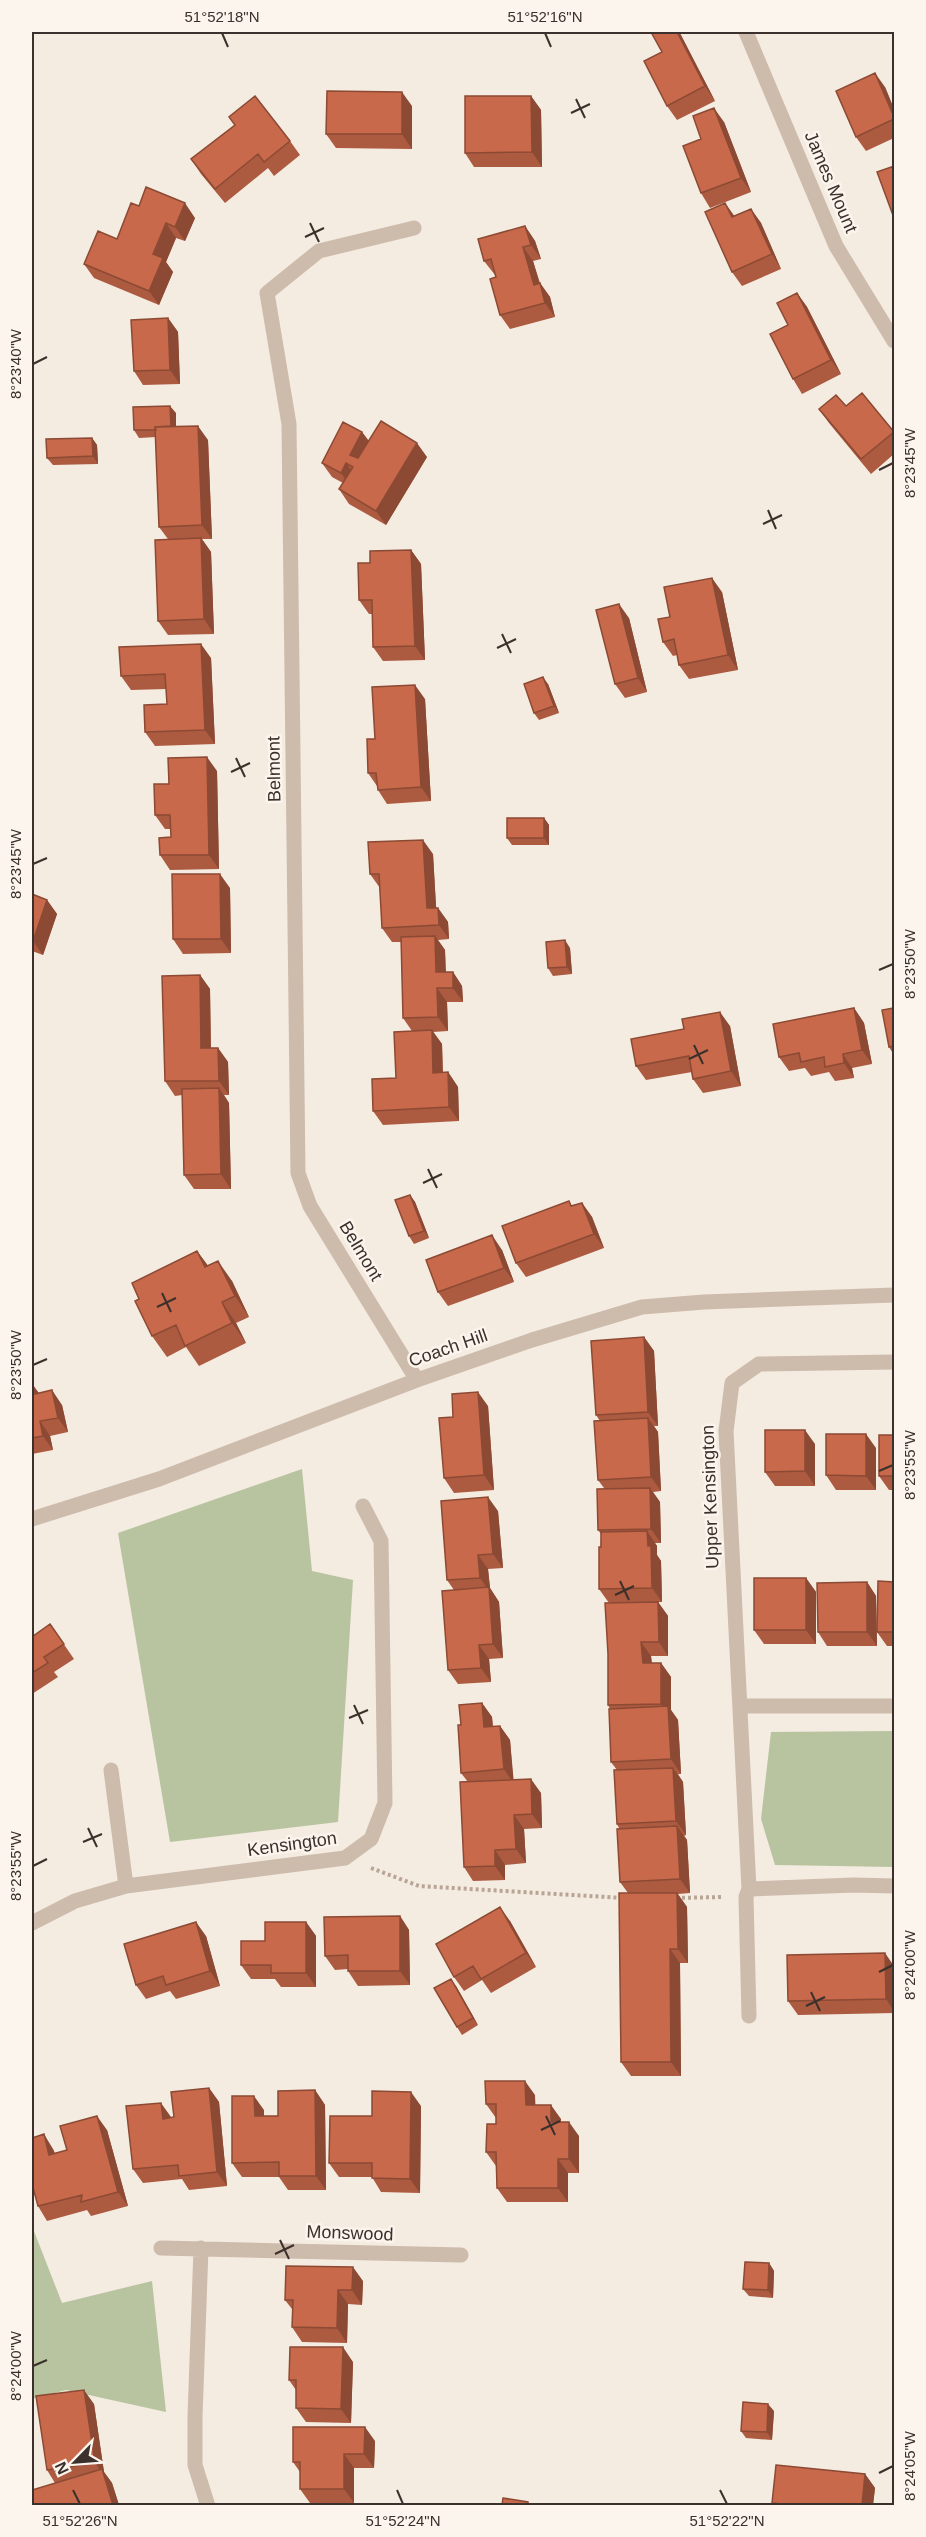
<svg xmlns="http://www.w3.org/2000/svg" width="926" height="2537" viewBox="0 0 926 2537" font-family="Helvetica,sans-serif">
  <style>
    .green { fill: #b8c4a0 }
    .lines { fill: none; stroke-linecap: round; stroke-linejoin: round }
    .path { stroke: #b9a596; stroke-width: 4; stroke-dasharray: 3 3; stroke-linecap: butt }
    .minor { stroke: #cdbbac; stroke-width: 15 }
    .wall { fill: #ac5a40 }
    .shaded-wall { fill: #8c4a34 }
    .building { fill: #c8694b; stroke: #8c4a34; stroke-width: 1.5 }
    .ticks { fill: none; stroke: #3b302b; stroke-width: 2 }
    .labels { text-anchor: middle; stroke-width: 5; stroke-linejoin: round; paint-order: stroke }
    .street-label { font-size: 18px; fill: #3b302b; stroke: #fbf5ee }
    .neatline { fill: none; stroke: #3b302b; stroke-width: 2 }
    .ticks-label { font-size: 15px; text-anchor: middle; fill: #3b302b }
  </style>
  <rect width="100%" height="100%" fill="#f4ebe1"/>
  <path class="green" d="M302,1469L312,1571L353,1580L338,1822L170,1842L118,1533Z
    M894,1731V1867L775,1865L761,1819L771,1732Z
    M32,2226L62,2303L152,2281L166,2412L66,2390L32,2399Z"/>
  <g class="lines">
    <path class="path" d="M371,1868L419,1886L624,1898
      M676,1898L723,1897"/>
    <path class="minor" d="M746,32L836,246L894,341
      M414,228L319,251L267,293L289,424L298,1173L310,1206L417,1380
      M32,1519L159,1479L417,1380L532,1340L642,1307L704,1302L894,1295
      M741,1706H894
      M111,1770L126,1886
      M749,1889L854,1885L894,1886
      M32,1923L75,1901L126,1886L345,1858L371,1839L385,1803L381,1541L363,1506
      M749,2016L746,1897L749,1889L726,1431L732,1383L759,1364L894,1362
      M161,2248L461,2255
      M201,2248L195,2417V2465L208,2506"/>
  </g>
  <path class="wall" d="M651,32H679L715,101L677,120L667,106L662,52Z
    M885,87L894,109V138L866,151L856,137Z
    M531,96L541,110L542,167H474L465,153Z
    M412,106V149L336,148L326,134Z
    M724,122L751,192L710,208L701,193V139Z
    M290,141L300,155L274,176L268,168L225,203L201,174L191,159Z
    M725,203L734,216L751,209L761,223L781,269L742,286L732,272Z
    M139,206L195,218L185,241L176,238L166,262L173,272L159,305L94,278L84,264L117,239Z
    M525,226L535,241L541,259L533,261L540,283L550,297L555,317L510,329L500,315L495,275L484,261Z
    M797,293L807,307L841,374L802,394L793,379L788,325Z
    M168,318L178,332L180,384L143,385L134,371Z
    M862,393L894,433V454L871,474L829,423L819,409L846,406Z
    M176,413V426L208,440L212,539H202L211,552L214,634L168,635L158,621L168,539L159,527L156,437L139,438L134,430Z
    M362,432L369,441L427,457L386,525L349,504L339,489L343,483L332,477L322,463Z
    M92,438L97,445L98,464L53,465L47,458Z
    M411,550L421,564L425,660L383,661L373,647L372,614H369L359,600L370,563Z
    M722,592L738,670L689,679L679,665L677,655L673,656L663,642L670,617Z
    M629,618L647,692L625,698L615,684Z
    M211,658L215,744L155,746L145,732L167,704L166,689L131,690L121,676Z
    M548,684L559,713L539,720L534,713Z
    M425,699L431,801L387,804L378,790L377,786L368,773L375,739Z
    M217,771L219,869L170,870L160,855L171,837V829H165L155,815L169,784Z
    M544,818L549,825V845H512L507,838Z
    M433,854L436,908H438L448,922L449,939L438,940L445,950L446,972H453L462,986L463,1002H447L448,1031L433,1032L442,1044L443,1073L448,1072L458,1087L459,1121L383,1125L373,1111L396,1078L412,1031L403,1018L401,942H392L382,928L380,888L370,874Z
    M230,888L231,953L183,954L173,939Z
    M32,894L47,900L57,914L43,955L32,951Z
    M570,948L572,974L553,976L548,968Z
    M200,975L210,989L211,1048H218L228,1062L229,1095H224L229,1103L231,1189H194L184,1175L182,1095L175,1096L165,1081Z
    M854,1008L864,1023L872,1064L852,1068L854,1078L835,1081L829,1072L811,1076L805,1068L789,1071L779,1057Z
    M894,1008V1055L889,1047Z
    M730,1026L741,1086L703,1093L693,1079L692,1072L646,1080L636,1066Z
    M410,1195L415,1202L429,1238L414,1244L409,1236Z
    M569,1201L572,1206L582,1203L592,1217L604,1248L526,1277L516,1263Z
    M502,1250L514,1282L448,1306L438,1292Z
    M197,1251L208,1266L232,1281L249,1317L236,1323L246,1343L199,1366L186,1347L167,1357L152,1336L139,1299Z
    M644,1337L654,1351L658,1426H654L658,1432L661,1491L653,1492L660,1502L661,1543H655L657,1546V1555L661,1561L662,1602H658L668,1616V1656H651L652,1663H661L671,1677V1710L678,1720L681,1774H678L683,1782L686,1835L684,1836L687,1840L690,1893L678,1894L687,1907L688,1963H680L681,2076H631L621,2062L628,1893L620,1882L619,1828L617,1824V1770L611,1762L610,1709L608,1705L609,1603L599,1589L601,1534L598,1530L604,1488L598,1480L600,1421L596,1415Z
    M32,1385L39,1393L62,1405L68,1432L50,1436L53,1450L32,1454Z
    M488,1406L494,1490L454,1493L444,1478Z
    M894,1435V1490H889L879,1476Z
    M815,1444V1486H775L765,1472Z
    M876,1448V1490H836L826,1475Z
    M498,1511L503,1568L488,1569L490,1588L499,1602L503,1658L489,1659L491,1682L458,1684L448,1670L454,1590L447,1580Z
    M806,1578L816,1592V1644H764L754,1630Z
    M867,1582L876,1596L877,1646H827L818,1632Z
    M894,1582V1646H887L877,1632Z
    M50,1624L74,1659L54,1672L58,1677L32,1694V1637Z
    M482,1703L492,1717L493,1727L500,1726L510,1740L513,1780L541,1793L542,1828L524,1829L526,1863L505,1865V1880L473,1881L464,1867L468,1782L461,1773V1725Z
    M400,1916L409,1930L410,1985L358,1986L348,1971V1969L335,1970L325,1956Z
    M510,1921L536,1967L491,1993L482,1980L464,1991L454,1977Z
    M306,1922L316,1936V1987H281L275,1979H251L241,1965L265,1941Z
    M206,1936L220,1986L176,1999L170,1991L146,1999L136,1985Z
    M894,1966V2013L798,2015L788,2001Z
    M456,1986L478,2025L462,2035L457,2027Z
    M209,2088L219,2102L227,2186L189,2190L182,2179L143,2183L133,2169L171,2117H174Z
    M315,2090L325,2105L326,2190H288L279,2177H242L232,2163L264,2110V2116H278Z
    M535,2095V2105L561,2119V2122L579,2136V2173H568V2202H507L497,2188L496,2166L486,2152L496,2124V2118L486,2104Z
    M421,2106L420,2193L381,2192L372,2177H339L329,2163L372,2116Z
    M107,2130L128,2206L91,2216L87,2210L47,2221L38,2206L53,2149L55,2153L67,2150Z
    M769,2263L774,2271L773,2298L749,2296L743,2289Z
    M363,2281L362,2305L348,2304L347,2343L302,2342L292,2327V2309L285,2300Z
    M353,2362L351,2423L306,2422L296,2408V2390L289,2380Z
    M94,2404L104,2472L112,2483L119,2505H32L55,2483L47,2470Z
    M774,2411L772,2440L746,2438L741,2431Z
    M375,2441L374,2468H354V2503H310L300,2489V2472L293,2462Z
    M865,2474L875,2488L873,2505H774L772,2503Z"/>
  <path class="shaded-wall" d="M677,32H679L680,33L715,101L705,86Z
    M875,73L885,87L894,109V117Z
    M402,92L412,106V149L402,134Z
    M531,96L541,110L542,167L532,152Z
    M714,108L724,122L751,192L741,178Z
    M185,203L195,218L185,241L175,227Z
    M725,203L735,217H732Z
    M751,209L761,223L781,269L772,254Z
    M166,223L176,238L166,262L173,272L159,305L149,291L153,254Z
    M525,226L535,241L541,259L531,245Z
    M523,247L533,261L544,299L534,285Z
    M540,283L550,297L555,317L545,303Z
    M797,293L807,307L841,374L831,360Z
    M168,318L178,332L180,384L170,370Z
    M170,406L176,413V436L171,429Z
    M198,426L208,440L212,539L202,525Z
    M362,432L372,446L360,469L350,455Z
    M92,438L97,445L98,464L93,456Z
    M417,443L427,457L386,525L376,511Z
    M346,463L356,477L351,487L341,473Z
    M201,538L211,552L214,634L204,619Z
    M411,550L421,564L425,660L415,646Z
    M712,578L722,592L738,670L728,655Z
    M619,604L629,618L647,692L638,678Z
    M201,644L211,658L215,744L205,730Z
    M543,677L548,684L559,713L554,706Z
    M415,685L425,699L431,801L421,787Z
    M207,757L217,771L219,869L209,855Z
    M544,818L549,825V845L544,838Z
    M423,840L433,854L437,922L427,908Z
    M220,874L230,888L231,953L221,939Z
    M47,900L57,914L43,955L33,941Z
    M438,908L448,922L449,939L439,925Z
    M435,936L445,950L446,986L436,972Z
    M565,940L570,948L572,974L567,967Z
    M453,972L462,986L463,1002L453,988Z
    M200,975L210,989L211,1062L201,1048Z
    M437,988L447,1002L448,1031L438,1017Z
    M854,1008L864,1023L872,1064L862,1050Z
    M720,1012L730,1026L741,1086L731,1071Z
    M432,1030L442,1044L443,1087L433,1073Z
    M218,1048L228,1062L229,1095L219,1081Z
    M843,1054L852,1068L854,1078L844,1063Z
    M448,1072L458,1087L459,1121L449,1107Z
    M219,1088L229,1103L231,1189L221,1174Z
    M410,1195L415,1202L429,1238L424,1231Z
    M582,1203L592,1217L604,1248L594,1234Z
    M492,1235L502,1250L514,1282L504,1268Z
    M197,1251L212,1271L205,1267Z
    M218,1261L232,1281L249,1317L235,1296Z
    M222,1302L236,1323L246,1343L232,1323Z
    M644,1337L654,1351L658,1426L648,1412Z
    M33,1385L43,1399L35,1394Z
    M52,1390L62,1405L68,1432L58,1418Z
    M478,1392L488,1406L494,1490L484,1475Z
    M648,1418L658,1432L661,1491L651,1477Z
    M40,1421L50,1436L53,1450L43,1436Z
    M805,1430L815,1444V1486L805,1471Z
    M866,1434L876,1448V1490L866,1476Z
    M650,1488L660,1502L661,1543L651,1529Z
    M488,1497L498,1511L503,1568L493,1554Z
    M647,1531L657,1546V1555L661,1561L662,1602L652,1588L648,1546Z
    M478,1555L488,1569L490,1588L499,1602L503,1658L493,1644L489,1591L480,1578Z
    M806,1578L816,1592V1644L806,1630Z
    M867,1582L876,1596L877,1646L867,1632Z
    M658,1602L668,1616V1656L659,1642Z
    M641,1642L651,1656L653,1677L643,1663Z
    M479,1645L489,1659L491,1682L481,1668Z
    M661,1663L671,1677V1710L678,1720L681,1774L671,1759L669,1715L661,1704Z
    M482,1703L492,1717L494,1742L484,1727Z
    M500,1726L510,1740L514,1784L504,1769Z
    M673,1768L683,1782L686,1835L676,1821Z
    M531,1779L541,1793L542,1828L532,1814Z
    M514,1815L524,1829L526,1863L516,1849Z
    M677,1826L687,1840L690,1893L680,1879Z
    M495,1850L505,1865V1880L495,1866Z
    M677,1893L687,1907L688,1963L678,1949Z
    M500,1907L510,1921L536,1967L526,1953Z
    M400,1916L409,1930L410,1985L400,1971Z
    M196,1922L206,1936L220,1986L210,1971Z
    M306,1922L316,1936V1987L306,1973Z
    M670,1949L680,1963L681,2076L671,2062Z
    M885,1953L894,1966V2011L886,1999Z
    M451,1979L456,1986L478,2025L473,2018Z
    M525,2081L535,2095L536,2119L526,2105Z
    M209,2088L219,2102L227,2186L217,2172Z
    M315,2090L325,2105L326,2190L316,2176Z
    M411,2092L421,2106L420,2193L410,2179Z
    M254,2096L264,2110V2130L255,2116Z
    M161,2103L171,2117L172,2133L163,2119Z
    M551,2105L561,2119V2136L551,2122Z
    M97,2116L107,2130L128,2206L118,2192Z
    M569,2122L579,2136V2173L569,2159Z
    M44,2134L53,2149L59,2169L49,2155Z
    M558,2159L568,2173V2202L558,2188Z
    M769,2263L774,2271L773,2298L768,2290Z
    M353,2267L363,2281L362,2305L352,2290Z
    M338,2290L348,2304L347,2343L337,2328Z
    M343,2347L353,2362L351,2423L341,2409Z
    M84,2390L94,2404L104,2472L112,2483L119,2505H113L105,2477L95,2463Z
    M768,2404L774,2411L772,2440L767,2432Z
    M365,2427L375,2441L374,2468L364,2454Z
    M344,2454L354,2468V2503L344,2489Z
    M865,2474L875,2488L873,2505H862Z"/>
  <path class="building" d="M651,32H677L705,86L667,106L644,61L662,52Z
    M875,73L894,117V119L856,137L836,91Z
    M327,91L402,92V134H326Z
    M255,96L290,141L264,162L258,154L215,189L191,159L235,125L229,117Z
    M465,96H531L532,152L465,153Z
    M714,108L741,178L701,193L683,146L701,139L693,116Z
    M894,166V218L877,172Z
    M146,187L185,203L175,227L166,223L153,254L163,258L149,291L84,264L98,231L117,239L131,203L139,206Z
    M725,203L732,217L751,209L772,254L732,272L705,212Z
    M525,226L531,245L523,247L534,285L540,283L545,303L500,315L490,279L496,277L491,259L484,261L478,239Z
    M797,293L831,360L793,379L770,334L788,325L777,303Z
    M168,318L170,370L134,371L131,320Z
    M862,393L894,432L861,459L819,409L836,395L846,406Z
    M170,406L171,426L155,427L156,430H134L133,407Z
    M381,421L417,443L376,511L339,489L353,467L346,463L341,473L322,463L343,422L362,432L350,455L358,458Z
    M198,426L202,525L159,527L155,427Z
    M92,438L93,456L47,458L46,439Z
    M201,538L204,619L158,621L155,540Z
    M411,550L415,646L373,647L372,600H359L358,563H370V551Z
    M712,578L728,655L679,665L674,639L663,642L658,619L670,617L664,587Z
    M619,604L638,678L615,684L596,610Z
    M201,644L205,730L145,732L144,705L167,704L165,674L121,676L119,647Z
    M543,677L554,706L534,713L524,684Z
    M415,685L421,787L378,790L376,773H368L367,739H375L372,687Z
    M207,757L209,855H160L159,838L171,837L170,815H155L154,784H169L168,758Z
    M507,818H544V838H507Z
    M423,840L427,908H438L439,925L382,928L379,874H370L368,842Z
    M172,874H220L221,939H173Z
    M32,894L47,900L33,941L32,940Z
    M435,936L436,972H453V988H437L438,1017L403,1018L401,937Z
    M565,940L567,967L548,968L546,942Z
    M200,975L201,1048H218L219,1081H165L162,976Z
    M854,1008L862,1050L843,1054L844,1063L825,1067L824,1057L801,1062L799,1053L779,1057L773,1024Z
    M894,1008V1046L889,1047L882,1010Z
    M720,1012L731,1071L693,1079L689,1056L636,1066L631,1039L684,1029L682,1019Z
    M432,1030L433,1073L448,1072L449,1107L373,1111L372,1079L396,1078L394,1032Z
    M219,1088L221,1174L184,1175L182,1089Z
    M410,1195L424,1231L409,1236L395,1200Z
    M569,1201L571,1206L582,1203L594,1234L516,1263L502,1226Z
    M492,1235L504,1268L438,1292L426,1260Z
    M197,1251L205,1267L218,1261L235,1296L222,1302L232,1323L185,1346L176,1325L152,1336L135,1301L139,1299L132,1283Z
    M644,1337L648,1412L596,1415L591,1341Z
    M32,1385H33L35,1394L52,1390L58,1418L40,1421L43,1436L32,1438Z
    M478,1392L484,1475L444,1478L439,1418L453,1417L452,1394Z
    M648,1418L651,1477L598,1480L594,1421Z
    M765,1430H805V1471L765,1472Z
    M826,1434H866V1476L826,1475Z
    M879,1435H894V1476H879Z
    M650,1488L651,1529L598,1530L597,1489Z
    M488,1497L493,1554L478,1555L480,1578L447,1580L441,1501Z
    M647,1531L648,1546H651L652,1588L599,1589V1547H601V1532Z
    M754,1578H806V1630H754Z
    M878,1581L894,1582V1632H877Z
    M867,1582V1632H818L817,1583Z
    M489,1587L493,1644L479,1645L481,1668L448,1670L442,1591Z
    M658,1602L659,1642H641L643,1663H661V1704L608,1705V1654L605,1603Z
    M50,1624L64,1644L44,1657L48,1663L32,1673V1637Z
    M482,1703L484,1727L500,1726L504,1769L461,1773L458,1725H461L459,1705Z
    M668,1706L671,1759L611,1762L609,1709Z
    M673,1768L676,1821L617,1824L614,1770Z
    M531,1779L532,1814L514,1815L516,1849L495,1850V1866L464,1867L460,1782Z
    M677,1826L680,1879L620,1882L617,1829Z
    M619,1893H677L678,1949H670L671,2062H621Z
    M500,1907L526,1953L481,1979L473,1966L454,1977L436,1944Z
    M400,1916V1971H348V1955L325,1956L324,1917Z
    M196,1922L210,1971L166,1985L163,1976L136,1985L124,1944Z
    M265,1922H306V1973H271V1965H241V1941H265Z
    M885,1953L886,1999L788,2001L787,1955Z
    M451,1979L473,2018L457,2027L434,1988Z
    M485,2081H525L526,2105H551V2122H569V2159H558V2188H497L496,2152H486L487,2124H496V2104H486Z
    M209,2088L217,2172L179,2176L178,2165L133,2169L126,2106L161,2103L163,2119L174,2117L171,2092Z
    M315,2090L316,2176H279V2162L232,2163V2096H254L255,2116H278V2091Z
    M372,2091L411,2092L410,2179L372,2178V2163H329L330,2116H372Z
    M97,2116L118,2192L81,2202L82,2195L38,2206L32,2184V2138L44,2134L49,2155L67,2150L60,2126Z
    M745,2262L769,2263L768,2290L743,2289Z
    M286,2266L353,2267L352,2290H338L337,2328L292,2327L293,2300H285Z
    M290,2347H343L341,2409L296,2408V2380H289Z
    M84,2390L95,2463L47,2470L36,2396Z
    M743,2402L768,2404L767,2432L741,2431Z
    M293,2427H365L364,2454H344V2489H300V2462H293Z
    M776,2465L865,2474L862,2505H793L772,2503Z
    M102,2469L113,2505H32V2490Z
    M503,2498L528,2502V2505H502Z"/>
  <path class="ticks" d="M222,33L228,47M545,33L551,47M576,99L585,118M571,113L590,104M310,223L319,242M305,237L324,228M33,364L47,357M879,470L893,463M768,510L776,529M763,524L782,515M502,634L511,653M497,648L516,639M236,758L245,777M231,772L250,763M33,864L47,858M879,970L893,964M694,1045L703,1064M689,1059L708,1050M428,1169L437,1188M423,1183L442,1174M162,1293L171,1312M157,1307L176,1298M33,1365L47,1359M879,1471L893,1465M620,1581L629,1600M615,1595L634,1586M354,1705L363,1724M349,1718L368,1710M88,1828L97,1847M83,1842L102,1834M33,1866L47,1859M879,1972L893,1965M811,1992L820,2011M806,2006L825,1997M546,2116L555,2135M541,2130L560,2121M280,2240L289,2259M275,2254L294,2245M33,2366L47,2360M879,2473L893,2466M73,2490L80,2504M397,2490L403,2504M720,2490L727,2504"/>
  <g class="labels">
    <g class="street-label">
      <text transform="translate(831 182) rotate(67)" y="6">James Mount</text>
      <text transform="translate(274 769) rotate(-91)" y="6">Belmont</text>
      <text transform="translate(361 1251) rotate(59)" y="6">Belmont</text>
      <text transform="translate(448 1348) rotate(-19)" y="6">Coach Hill</text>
      <text transform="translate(710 1497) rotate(-92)" y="6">Upper Kensington</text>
      <text transform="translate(292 1844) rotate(-8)" y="6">Kensington</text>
      <text transform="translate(350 2233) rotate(2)" y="6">Monswood</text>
    </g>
  </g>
  <rect width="926" height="2537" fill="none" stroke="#fbf5ee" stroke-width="66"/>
  <g transform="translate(75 2462) rotate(245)" stroke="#fbf5ee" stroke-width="4.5" paint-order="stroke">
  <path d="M0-4.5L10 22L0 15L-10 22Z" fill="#3b302b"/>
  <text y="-9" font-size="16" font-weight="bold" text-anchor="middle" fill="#3b302b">N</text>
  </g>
  <rect x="33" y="33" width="860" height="2471" class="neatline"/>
  <g class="ticks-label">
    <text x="222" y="22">51°52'18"N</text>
    <text x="545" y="22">51°52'16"N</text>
    <text transform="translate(16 364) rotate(-90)" y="5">8°23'40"W</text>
    <text transform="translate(910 463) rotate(-90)" y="5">8°23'45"W</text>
    <text transform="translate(16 864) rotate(-90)" y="5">8°23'45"W</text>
    <text transform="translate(910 964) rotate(-90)" y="5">8°23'50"W</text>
    <text transform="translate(16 1365) rotate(-90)" y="5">8°23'50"W</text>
    <text transform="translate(910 1465) rotate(-90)" y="5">8°23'55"W</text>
    <text transform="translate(16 1866) rotate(-90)" y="5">8°23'55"W</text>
    <text transform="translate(910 1965) rotate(-90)" y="5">8°24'00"W</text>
    <text transform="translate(16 2366) rotate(-90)" y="5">8°24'00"W</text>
    <text transform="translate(910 2466) rotate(-90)" y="5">8°24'05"W</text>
    <text x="80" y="2526">51°52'26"N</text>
    <text x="403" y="2526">51°52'24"N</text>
    <text x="727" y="2526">51°52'22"N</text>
  </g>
</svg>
